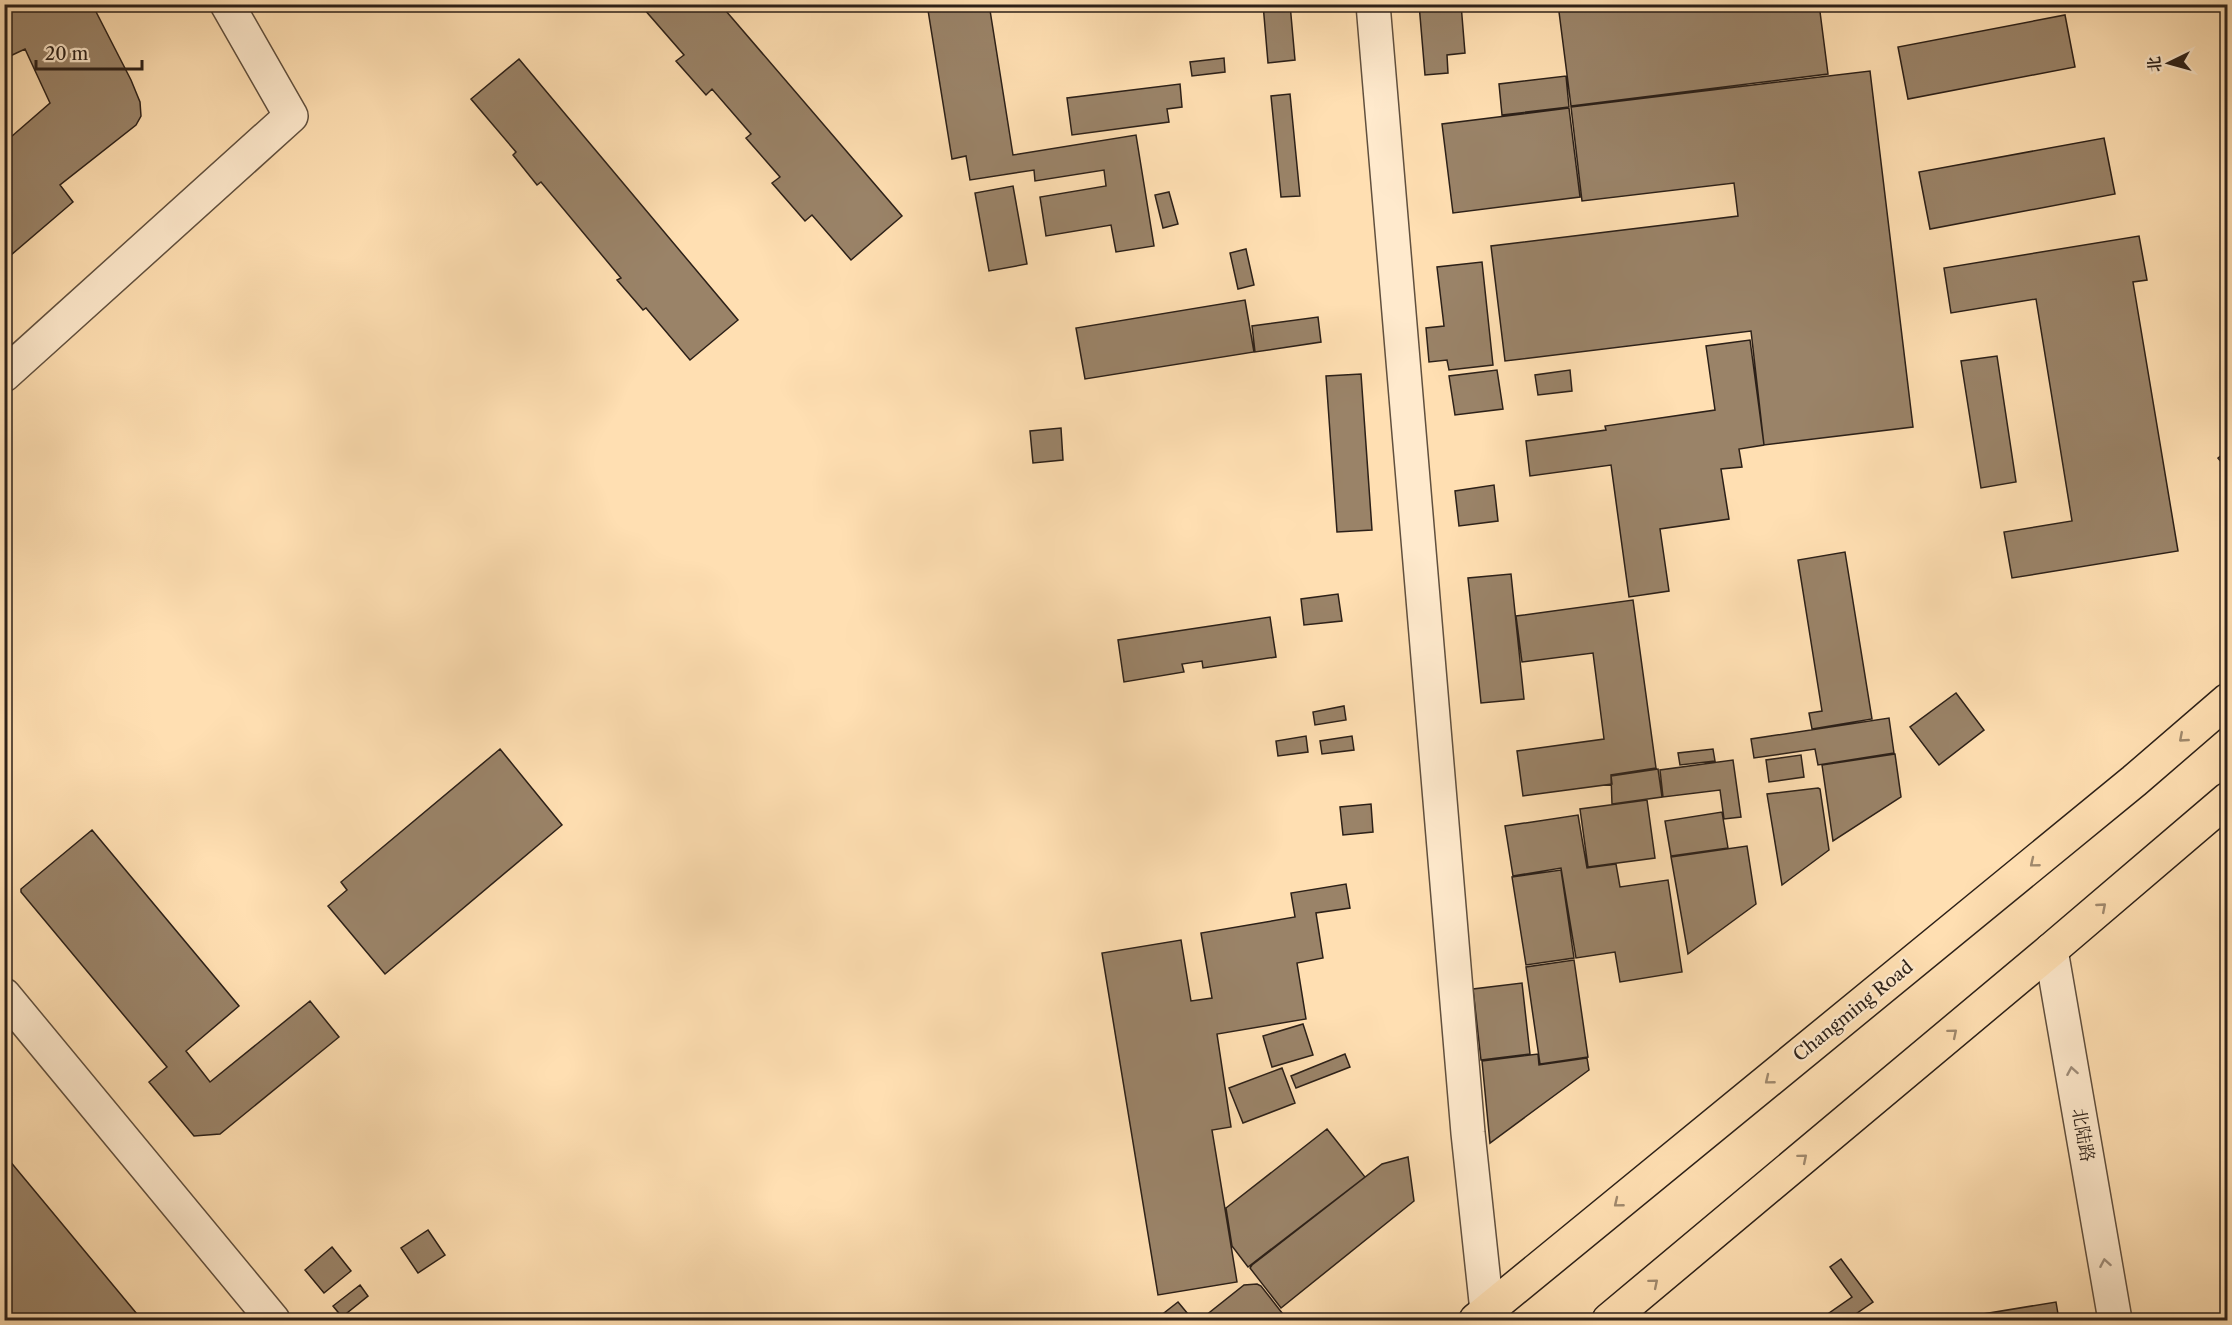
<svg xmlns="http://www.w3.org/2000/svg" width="2232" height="1325" viewBox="0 0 2232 1325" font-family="'Libre Caslon Text','Noto Serif SC',serif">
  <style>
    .building { fill: #9a8368; stroke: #2c2018; stroke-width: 1.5 }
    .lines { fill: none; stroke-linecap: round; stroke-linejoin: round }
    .minor-casing { stroke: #61503e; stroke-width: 36 }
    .major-casing { stroke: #2c2018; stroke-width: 36 }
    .minor { stroke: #ffeacd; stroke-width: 33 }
    .major { stroke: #ffdfb2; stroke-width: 33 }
    .oneway { stroke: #a0896d }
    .oneway2 { stroke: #a08f7c }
    .labels { text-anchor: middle; stroke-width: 4.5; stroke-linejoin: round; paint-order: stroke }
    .street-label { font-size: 18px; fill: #2c2018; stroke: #ffeacd }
  </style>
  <rect width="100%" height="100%" fill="#ffdfb2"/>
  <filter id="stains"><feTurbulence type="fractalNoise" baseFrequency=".00333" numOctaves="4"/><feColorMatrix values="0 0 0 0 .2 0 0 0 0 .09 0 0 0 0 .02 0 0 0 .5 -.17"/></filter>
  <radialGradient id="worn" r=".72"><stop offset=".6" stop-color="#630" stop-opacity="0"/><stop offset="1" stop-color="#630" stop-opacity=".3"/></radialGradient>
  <path class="building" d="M11,4H92L131,80L140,102L141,116L136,125L60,185L73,202L4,261V143L50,103L25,49L8,57L4,53V16L9,14L6,7Z
    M650,4H720L902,216L851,260L812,215L805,221L772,183L780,177L746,138L751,134L712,89L706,95L676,61L684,55L644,9Z
    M927,4H989L1013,155L1136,135L1154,246L1116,252L1111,225L1046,236L1040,197L1106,186L1104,170L1035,181L1034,170L970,180L966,156L952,159Z
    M1263,4H1290L1295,60L1268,63Z
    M1419,4H1461L1465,53L1447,55L1448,73L1425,75Z
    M1558,4H1819L1828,74L1571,106Z
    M2065,15L2075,67L1908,99L1898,47Z
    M1224,58L1225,72L1192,76L1190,62Z
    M519,59L738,320L690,360L646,308L643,310L617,280L621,278L541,182L537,185L513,155L516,152L471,99Z
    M1870,71L1913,427L1764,445L1751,331L1505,361L1491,246L1738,216L1734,183L1582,201L1571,107Z
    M1566,76L1569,107L1502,115L1499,84Z
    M1180,84L1182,107L1167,109L1169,122L1072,135L1067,98Z
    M1290,94L1300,196L1281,197L1271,96Z
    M1569,108L1580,197L1453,213L1442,124Z
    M2104,138L2115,194L1930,229L1919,172Z
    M1013,186L1027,264L989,271L975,193Z
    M1169,192L1178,224L1163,228L1155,195Z
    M2139,236L2147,280L2133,282L2178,551L2012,578L2004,532L2072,521L2036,299L1951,313L1944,268Z
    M1246,249L1254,285L1238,289L1230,253Z
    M1482,262L1493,365L1449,370L1447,360L1429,362L1426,328L1444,326L1437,267Z
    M1245,300L1254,352L1085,379L1076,328Z
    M1318,317L1321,342L1255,352L1252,326Z
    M1750,340L1764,445L1739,449L1742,467L1721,469L1729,519L1660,529L1669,591L1629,597L1611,465L1530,476L1526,441L1606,430L1605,426L1715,410L1706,346Z
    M1997,356L2016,482L1981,488L1961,361Z
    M1497,370L1503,409L1455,415L1449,376Z
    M1570,370L1572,391L1538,395L1535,375Z
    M1361,374L1372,530L1337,532L1326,376Z
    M1061,428L1063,460L1033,463L1030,431Z
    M2228,450V470L2218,458Z
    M1494,485L1498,521L1459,526L1455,491Z
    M1845,552L1872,719L1812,729L1809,713L1822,711L1798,560Z
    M1511,574L1524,699L1481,703L1468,578Z
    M1338,594L1342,621L1304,625L1301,599Z
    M1633,600L1656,768L1611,775L1612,784L1523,796L1517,751L1604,739L1593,653L1522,662L1516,616Z
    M1270,617L1276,657L1203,668L1202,661L1182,664L1184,672L1124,682L1118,640Z
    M1956,693L1984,730L1939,765L1910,727Z
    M1344,706L1346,720L1315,725L1313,712Z
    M1889,718L1894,753L1818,765L1815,749L1754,758L1751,739Z
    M1306,736L1308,752L1278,756L1276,741Z
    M1352,736L1354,750L1322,754L1320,741Z
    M500,749L562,825L385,974L328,906L347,890L341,882Z
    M1713,749L1715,761L1680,765L1678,753Z
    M1895,754L1901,797L1833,841L1822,765Z
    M1801,755L1804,777L1769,782L1766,760Z
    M1733,760L1741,817L1724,819L1720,790L1663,797L1660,770Z
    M1658,769L1662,797L1612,804L1611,776Z
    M1818,788L1820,789L1829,850L1782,885L1767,794Z
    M1647,800L1655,858L1588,867L1580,809Z
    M1371,804L1373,832L1343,835L1340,807Z
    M1722,812L1728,848L1671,856L1665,821Z
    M1578,815L1587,868L1616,864L1620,887L1668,880L1682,972L1620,982L1615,952L1576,958L1561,868L1513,876L1505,826Z
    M92,830L239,1006L186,1051L210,1082L310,1001L339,1037L220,1134L194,1136L149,1082L167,1067L21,892V889Z
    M1747,846L1756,904L1688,954L1671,857Z
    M1561,870L1574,958L1526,965L1512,877Z
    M1346,884L1350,908L1316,913L1323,958L1297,963L1306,1019L1217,1034L1231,1127L1212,1130L1237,1282L1158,1295L1102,953L1181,940L1191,1001L1212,998L1201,933L1295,917L1291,893Z
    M1574,960L1588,1057L1540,1064L1526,967Z
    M1522,983L1530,1054L1481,1060L1473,989Z
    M1303,1024L1313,1055L1272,1067L1263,1036Z
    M1345,1054L1350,1067L1296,1088L1291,1076Z
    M1538,1054L1539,1065L1587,1058L1589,1070L1490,1143L1482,1061Z
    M1282,1068L1295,1103L1243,1123L1229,1088Z
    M1327,1129L1365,1177L1248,1267L1232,1246L1226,1208Z
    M4,1154L142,1320H4Z
    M1408,1157L1414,1201L1281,1308L1250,1268L1252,1265L1382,1164Z
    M428,1230L445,1255L418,1273L401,1248Z
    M332,1247L351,1271L324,1293L305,1270Z
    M1841,1259L1873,1302L1847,1320H1819L1852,1297L1830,1267Z
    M1257,1284L1261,1286L1286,1318L1283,1320H1200L1244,1285Z
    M360,1285L368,1296L342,1317L333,1306Z
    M1178,1302L1193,1320H1155Z
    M2056,1302L2059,1320H1971V1316Z"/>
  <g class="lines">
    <defs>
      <path id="minor" d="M1373,4L1468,1133L1487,1311L1494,1320
        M4,375L291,116L227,4
        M2051,950L2115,1320
        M4,995L273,1320"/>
      <path id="major" d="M1476,1320L2134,781L2228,700
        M1609,1320L2051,950L2228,799"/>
    </defs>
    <use href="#minor" class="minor-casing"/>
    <use href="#major" class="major-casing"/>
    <use href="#minor" class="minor"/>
    <use href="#major" class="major"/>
  </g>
  <defs><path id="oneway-chevron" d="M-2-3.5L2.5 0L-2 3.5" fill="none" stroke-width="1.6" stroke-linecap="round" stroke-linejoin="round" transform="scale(1.5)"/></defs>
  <g class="oneway">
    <use href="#oneway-chevron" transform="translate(2183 738) rotate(139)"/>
    <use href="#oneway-chevron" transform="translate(2034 863) rotate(141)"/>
    <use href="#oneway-chevron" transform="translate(2102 907) rotate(-41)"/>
    <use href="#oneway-chevron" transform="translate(1953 1033) rotate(-40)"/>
    <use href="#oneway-chevron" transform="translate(1769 1080) rotate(141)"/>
    <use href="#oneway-chevron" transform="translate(1803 1158) rotate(-40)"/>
    <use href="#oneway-chevron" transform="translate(1618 1203) rotate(141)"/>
    <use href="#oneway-chevron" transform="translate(1654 1283) rotate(-40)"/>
  </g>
  <g class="oneway2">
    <use href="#oneway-chevron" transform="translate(2072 1071) rotate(-100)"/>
    <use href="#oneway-chevron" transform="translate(2105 1263) rotate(-100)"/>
  </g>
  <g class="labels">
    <g class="street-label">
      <text transform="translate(1853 1011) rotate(-39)" y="6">Changming Road</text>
      <text transform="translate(2083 1135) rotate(80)" y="6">北陆路</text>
    </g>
  </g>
  <rect width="2232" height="1325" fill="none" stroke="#ffdfb2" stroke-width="24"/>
  <rect x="6" y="6" width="2220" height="1313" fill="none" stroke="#2c2018" stroke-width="3"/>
  <rect x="12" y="12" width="2208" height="1301" fill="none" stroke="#2c2018" stroke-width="1.5"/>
  <g transform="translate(2169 63) rotate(265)" stroke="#ffeacd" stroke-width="4.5" paint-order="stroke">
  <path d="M0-4.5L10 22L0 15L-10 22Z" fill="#2c2018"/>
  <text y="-9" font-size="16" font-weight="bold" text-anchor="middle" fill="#2c2018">北</text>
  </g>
  <path d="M36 60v9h106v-9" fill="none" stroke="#2c2018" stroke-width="3"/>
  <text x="45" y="60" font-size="18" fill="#2c2018" stroke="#ffeacd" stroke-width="4.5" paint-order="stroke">20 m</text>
  <rect width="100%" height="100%" filter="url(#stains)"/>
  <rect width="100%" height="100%" fill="url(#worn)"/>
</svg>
